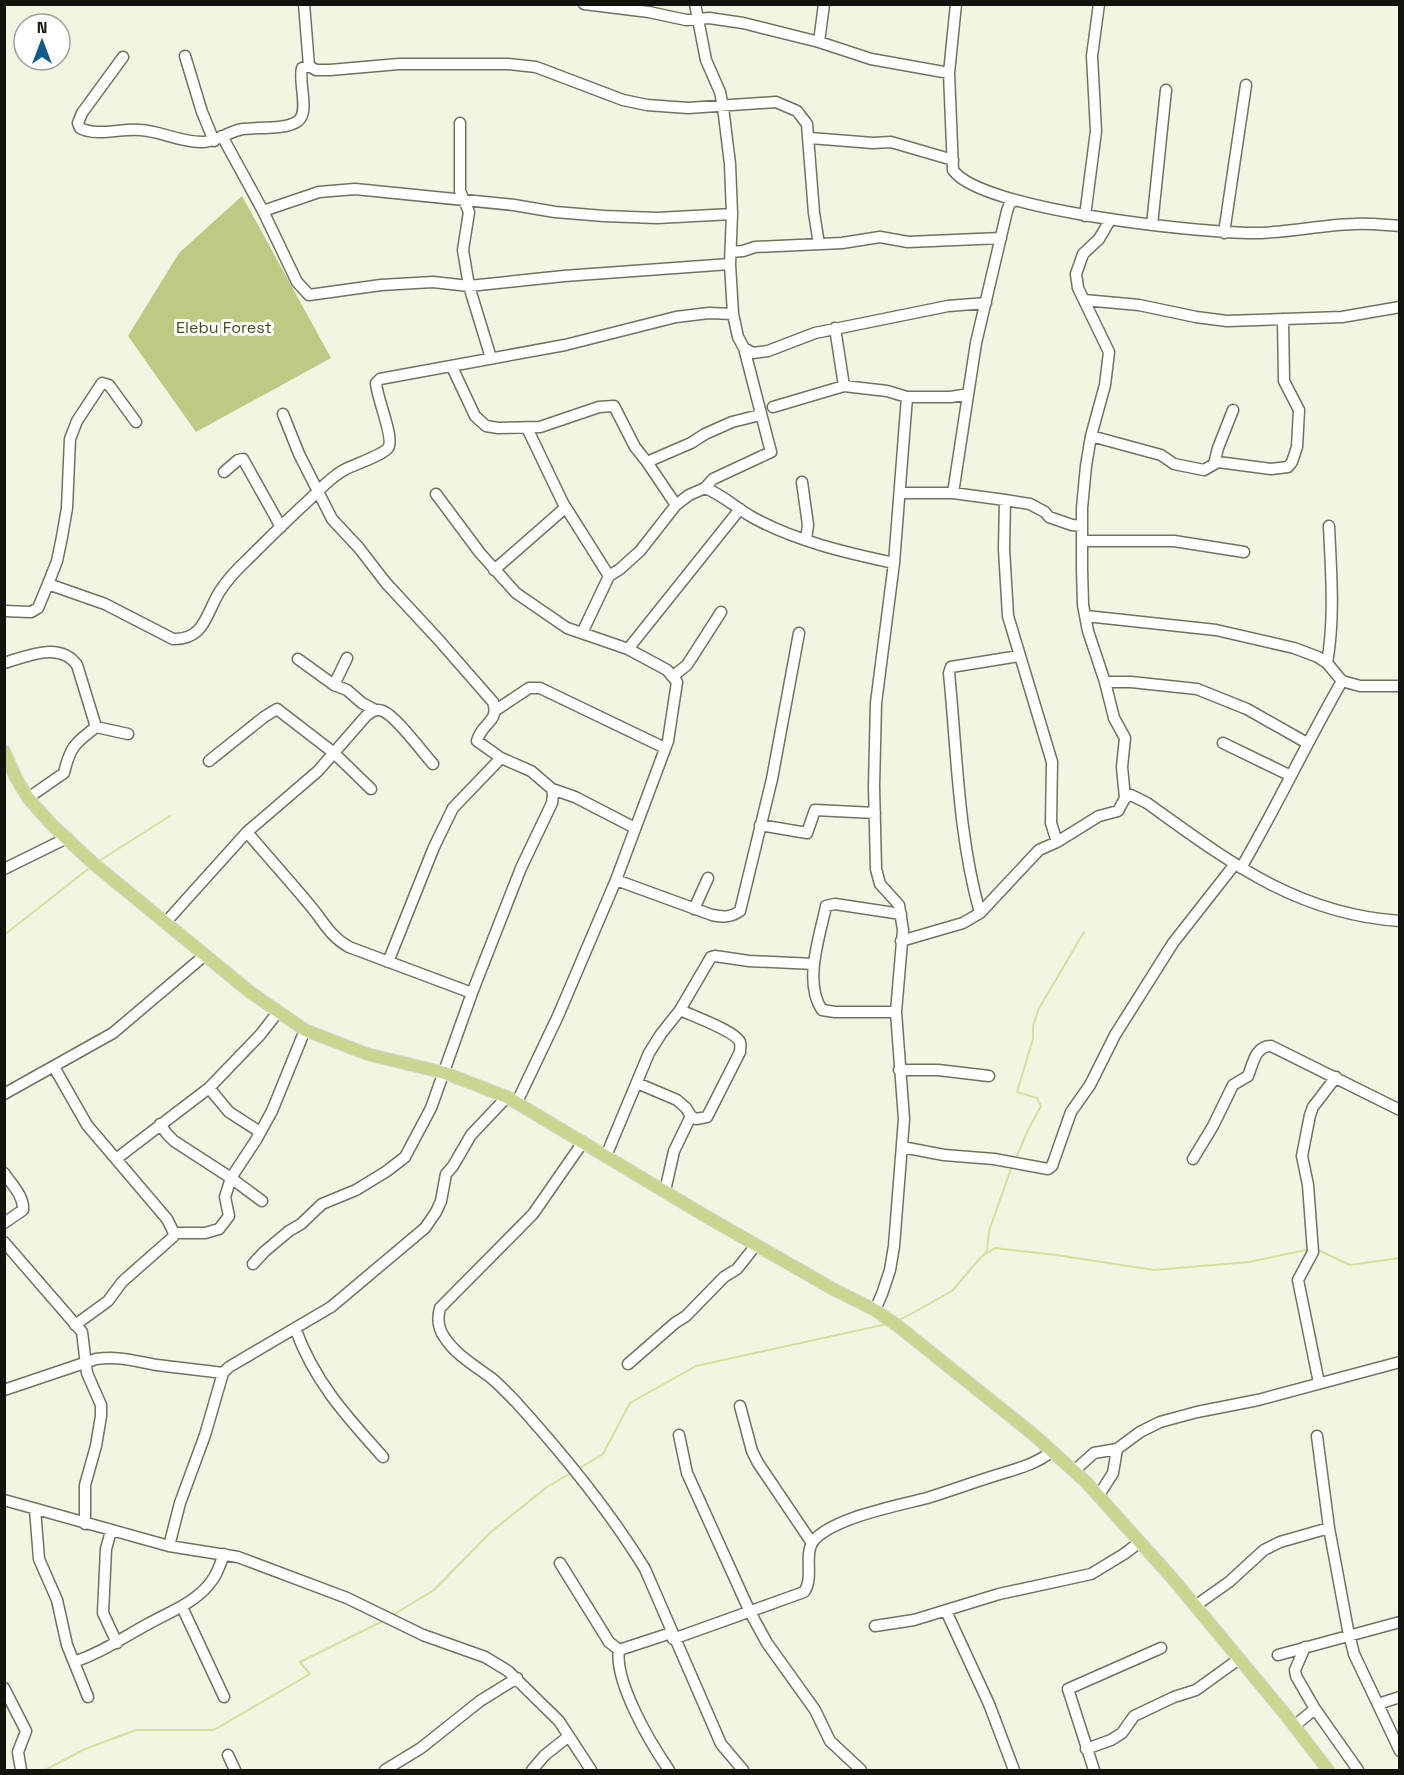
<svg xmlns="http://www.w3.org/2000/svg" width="1404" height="1775" viewBox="0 0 1404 1775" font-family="'Space Grotesk',sans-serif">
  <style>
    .forest { fill: #bcca84 }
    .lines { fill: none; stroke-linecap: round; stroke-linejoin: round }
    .stream { stroke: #d3e29b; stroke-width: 2 }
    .minor-casing { stroke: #6f7362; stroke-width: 13 }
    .major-casing { stroke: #d9d9d8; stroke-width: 14 }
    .minor { stroke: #fff; stroke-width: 10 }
    .major { stroke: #cad58f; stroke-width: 12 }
    .labels { text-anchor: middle; stroke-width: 6; stroke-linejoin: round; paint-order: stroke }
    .park-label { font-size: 16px; fill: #454d1a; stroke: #fff }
  </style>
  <rect width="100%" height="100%" fill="#f1f5e2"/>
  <path class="forest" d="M242,196L331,358L196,432L128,336L179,253Z"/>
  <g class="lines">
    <path class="stream" d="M99,861L170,816
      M4,935L92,866
      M1016,1158L1028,1130L1041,1106L1037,1098L1017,1092L1033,1039V1026L1038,1010L1084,932
      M1316,1249L1350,1265L1400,1258
      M984,1254L987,1251L989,1231L1012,1166
      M898,1321L952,1291L981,1257L995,1248L1056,1255L1154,1270L1249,1262L1311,1249
      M578,1469L603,1454L630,1403L696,1366L887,1324
      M391,1616L434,1590L491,1532L547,1487L571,1473
      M45,1770L85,1749L136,1730H214L310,1674L300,1662L383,1621"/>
    <defs>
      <path id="minor" d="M304,4L309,66
        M584,4L649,12L686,20L709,18L743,23L819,42L871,59L949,73
        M695,4L706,60L720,92L723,107L730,164L732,214L730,264L733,314L738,337L744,348L753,353L768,351L815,333L948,306L986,303
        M956,4L949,73L953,170C980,210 1201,233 1253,233C1287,233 1320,225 1354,224C1369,223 1384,225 1400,226
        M819,42L824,4
        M185,56L202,112L214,141
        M123,57L82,113L78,123L80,128C97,137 122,128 140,130C161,131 182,143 204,142C218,141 229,131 243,129C257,127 286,130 298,121C310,112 298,82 302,68L309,66
        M309,66L316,70H330L399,64H508L536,67L623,100L647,105L688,108L776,102L797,111L807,124L814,213L819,244
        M460,123V191L469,212L463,250L469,286L491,358
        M222,136L263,211L297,282L309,295L381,285L433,282L469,286L564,276L730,264
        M810,138L873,143L891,142L953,160
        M263,211L319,192L355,189L514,205L555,212L604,216L657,218L732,214
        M1085,216L1096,131L1092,56L1099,4
        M1110,220L1099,239L1083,254L1076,274L1078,288L1109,352L1105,385L1091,436L1086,466L1082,508V569L1083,605L1088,631L1105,682L1114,718L1125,738L1122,767L1125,798
        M1152,225L1166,90
        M1224,233L1246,85
        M731,252L743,251L755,247L842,243L880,237L908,242L1001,238
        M1084,300L1139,305L1196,317L1227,321L1342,317L1400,307
        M835,328L844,386
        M452,367L475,416L486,426L498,428L540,427L599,407L614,406L635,447L647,462L676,505
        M773,407L844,386L887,391L907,397H951L968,394
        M527,428L563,503L609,576L582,633
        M1091,436L1161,455L1174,464L1204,470L1218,462L1271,469L1288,467L1292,462L1297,447L1299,410L1284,381L1283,319
        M647,462L691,443L705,434L732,422L760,415
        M1214,464L1218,448L1233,410
        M224,472L238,460L243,459L281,527
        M802,482L808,525L806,540
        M705,488C723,495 736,508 752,517C795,541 847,553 894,563
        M900,493H953L1005,500L1030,504L1045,512L1049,517L1072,525L1082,526
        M953,493L976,343L1007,211L1010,203L1014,201
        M436,494L480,553L516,593L567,628L628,649L667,670L677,682L668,741L616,880L558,1016L517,1102
        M1005,500L1004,549L1008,616L1052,762L1051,823L1057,842
        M1082,541H1174L1244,552
        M494,570L565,508
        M609,576L620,569L640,551L676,505L689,495L705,488L713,479L771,452L744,348
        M48,584L105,604L173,639C205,640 206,613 220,591C228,579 236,570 247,560C267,540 288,519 309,500C319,490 331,477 344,470C353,465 383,455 388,448C395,439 377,399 376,383L380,379L565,345L676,317L709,313L733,314
        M4,611L31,612L38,608L48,584L57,561L62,537L67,508L70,439L77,421L102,383L109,385L136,422
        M1086,616L1216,630L1294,648L1318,657L1327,663L1342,681L1360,686H1400
        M628,649L740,509
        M298,659L334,685L347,690L362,703L375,710
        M4,663C28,656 60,641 77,665L96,727
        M1327,663C1335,618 1331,572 1329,526
        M673,676L687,665L721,612
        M1105,682H1131L1197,689L1247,709L1307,743
        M334,685L347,658
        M496,710L529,688H540L665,748
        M1223,743L1291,776
        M209,761L264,717L277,709L334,753L371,789
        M552,789L575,797L635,828
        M28,798L64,773C70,747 75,743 96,727L128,734
        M760,825L807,833L815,810L875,813
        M247,832C267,856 288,879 308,903C323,920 329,936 349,947L472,993
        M1241,868C1277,806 1307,742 1342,681
        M4,869L67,838
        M616,880L712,915C723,917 730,918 740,911L772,779L799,633
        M694,909L708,878
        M980,913C958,835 957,753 949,673L951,667L1019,656
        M166,922L247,832L318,771L366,716C371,712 376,708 383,711C397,717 422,752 433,764
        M901,941L963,923L980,913L1039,850L1057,842L1099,816L1118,811L1125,798L1131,795L1147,803C1228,861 1296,914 1400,921
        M388,962L434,847L453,808L501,758
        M896,1012H835L822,1010C803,982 820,936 826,906L835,904L901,914
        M54,1067L87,1125L167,1219L174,1233
        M899,1070H938L989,1076
        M637,1083L677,1100L686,1108L691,1116L696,1119L707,1117L740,1052C740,1048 741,1046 740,1042C735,1031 693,1016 680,1010
        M209,1088L229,1112L260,1132
        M4,1094L113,1033L205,955
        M160,1124L167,1134L174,1141L231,1178L262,1201
        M583,1142L533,1214L440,1308C437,1319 438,1329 445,1338C455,1354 475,1366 490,1377C499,1384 508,1394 516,1402C563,1454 609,1510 645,1569L721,1744L743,1770
        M902,1147L944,1155L994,1159L1048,1169L1052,1166L1071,1112L1090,1085L1115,1035L1173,943L1235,864
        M606,1156L649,1053L661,1034L680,1010L711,957L715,956L749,961L814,964
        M116,1159L209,1088L260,1035L278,1012
        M1193,1159L1213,1126L1233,1085L1248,1076C1253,1064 1255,1046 1271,1046L1400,1110
        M4,1173C12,1185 24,1196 23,1210L4,1223
        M665,1191L674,1151L691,1116
        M174,1233H205L219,1229L229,1216L225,1197L231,1178L256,1140L272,1111L305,1030
        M4,1242L82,1332L87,1373L101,1405V1416L96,1446L85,1485V1524
        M253,1264L264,1252L289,1231L301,1224L322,1204L356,1190L387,1171L405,1157L431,1108L472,993L521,868L552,803L553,795L552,789L531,771L501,758L477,741C481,723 500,722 493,702L437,638L386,583L359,548L332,519L299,454L283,414
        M875,1310L882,1294L890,1270L894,1246L904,1119L896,1012L903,930L899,905L880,884L876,869L874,786L876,703L894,563L907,397
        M75,1325L108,1301L122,1282L173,1237L174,1233
        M295,1328C314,1381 346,1416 383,1457
        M628,1364L675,1323L686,1316L724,1277L737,1269L756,1245
        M1319,1383L1298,1280L1313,1252L1308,1185L1302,1156L1310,1115L1313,1107L1336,1077
        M4,1390L96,1359C120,1356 134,1361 157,1365C179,1368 201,1370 223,1373
        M740,1406L752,1451L758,1463L812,1543
        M679,1435L687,1473L750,1612L767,1643L815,1710L830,1741L861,1770
        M1074,1471L1094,1453L1117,1449L1140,1432L1160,1422L1197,1412L1258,1400L1400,1362
        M1099,1495L1113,1473L1117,1449
        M4,1500L169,1546L238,1557L347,1598L423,1635L485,1657L508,1671L559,1721L591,1770
        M35,1509L39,1559L57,1600L67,1645L88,1697
        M1329,1528L1348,1630L1354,1654L1400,1751
        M111,1531L106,1549L103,1613L117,1643
        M169,1546L180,1503L205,1435L223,1373L229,1367L331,1307L425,1228L436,1212L441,1201L446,1174L453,1166L471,1135L507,1097
        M560,1563L609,1642L619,1650
        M1195,1606L1229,1582L1264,1550L1280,1542L1329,1528L1317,1436
        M182,1607L224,1697
        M946,1611L989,1704L1014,1770
        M875,1626L914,1620L999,1594L1091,1574L1124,1554L1140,1542
        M673,1639L804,1592C815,1577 802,1553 815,1539C837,1517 896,1506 927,1498C950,1491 974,1482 997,1475C1016,1469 1037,1464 1052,1451
        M1305,1647L1295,1670L1296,1676L1315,1709L1358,1770
        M619,1650C614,1682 651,1744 669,1770
        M619,1650L671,1633
        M1278,1655L1400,1622
        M74,1662C103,1652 122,1638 148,1624C171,1611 198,1602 213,1579C218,1572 221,1562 224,1554
        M4,1688L26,1731L18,1752L21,1770
        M1378,1704L1400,1697
        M1294,1726L1315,1709
        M1086,1749L1111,1740L1122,1733L1134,1716L1174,1697L1196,1690L1239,1659
        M228,1755L235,1770
        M385,1770L421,1748L480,1701L517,1678
        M532,1770L545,1755L569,1736
        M1094,1770L1068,1689L1161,1648"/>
      <path id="major" d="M4,751L16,778L28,798L53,826L94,864L250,992L305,1030L367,1054L445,1073L507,1097L702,1214L833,1289L875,1310L898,1326L1034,1435L1086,1482L1173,1579L1285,1714L1328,1770"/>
    </defs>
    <use href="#minor" class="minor-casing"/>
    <use href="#major" class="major-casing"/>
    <use href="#minor" class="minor"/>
    <use href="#major" class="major"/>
  </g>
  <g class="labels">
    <g class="park-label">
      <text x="224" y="333">Elebu Forest</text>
    </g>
  </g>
  <rect width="1404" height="1775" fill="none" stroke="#12130d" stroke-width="12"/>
  <g transform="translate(42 42)"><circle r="28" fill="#ffffff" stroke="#a0a19e" stroke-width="1.5"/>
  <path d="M0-4.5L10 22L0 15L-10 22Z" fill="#0f5a8e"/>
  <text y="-9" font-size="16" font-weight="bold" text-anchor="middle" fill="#12130d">N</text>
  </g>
</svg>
